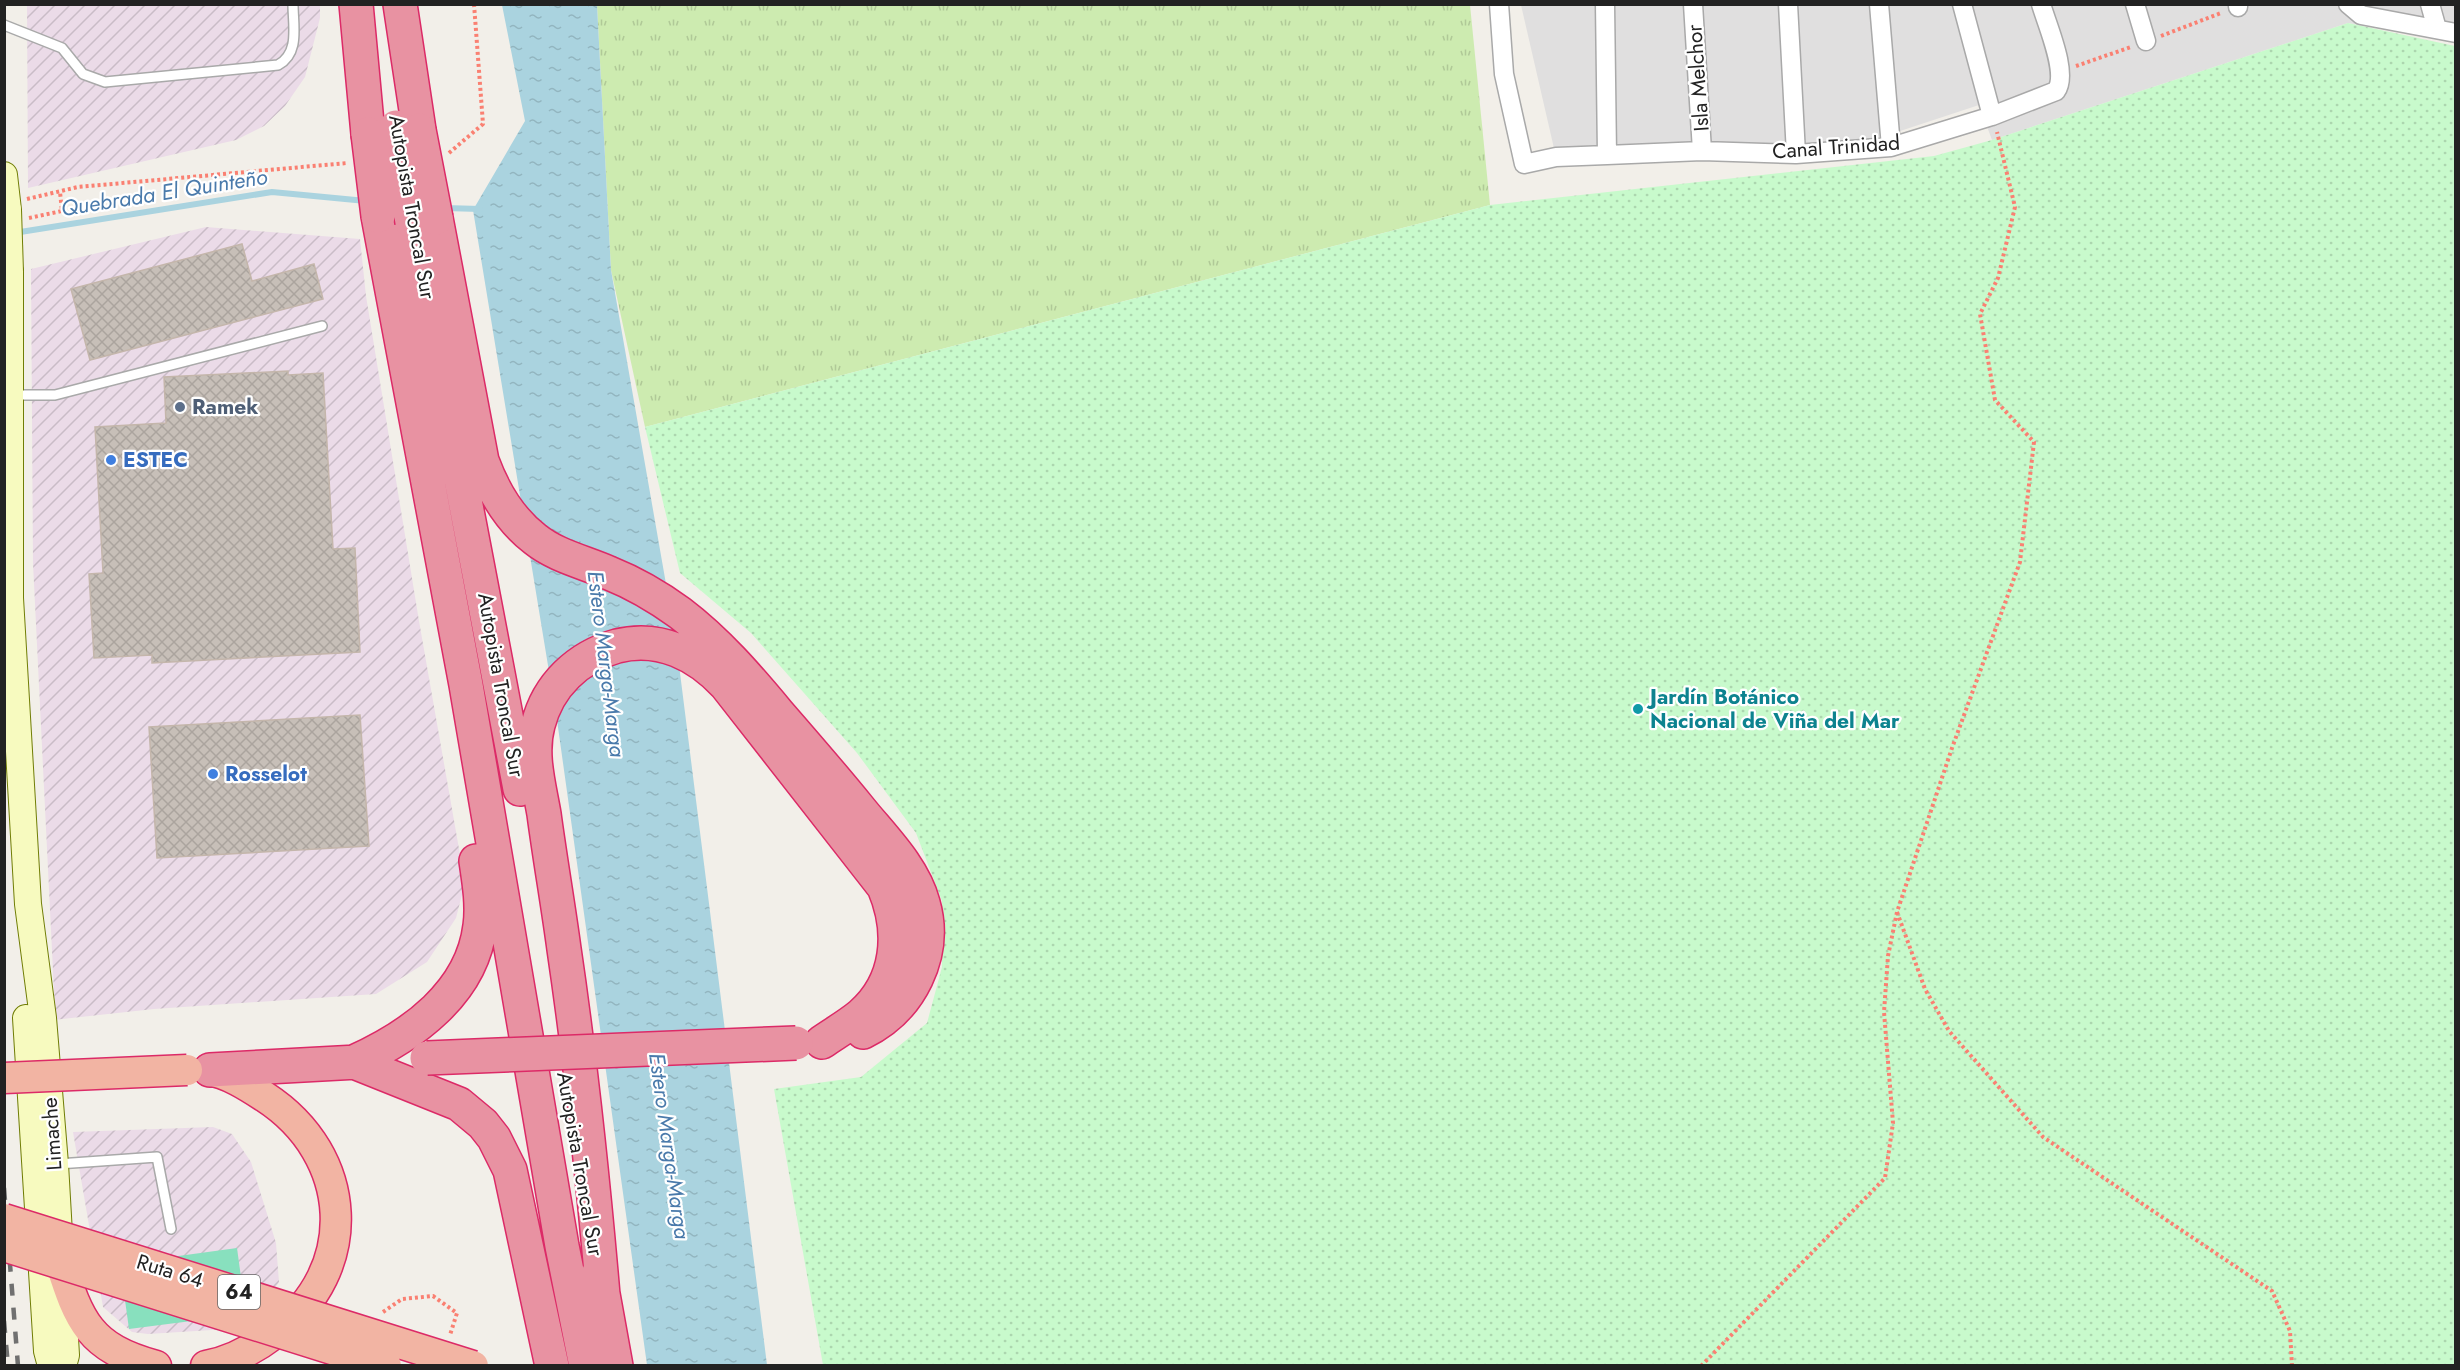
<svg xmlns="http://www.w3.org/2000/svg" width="2460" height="1370" viewBox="0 0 2460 1370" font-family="Jost,sans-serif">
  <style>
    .residential { fill: #e0dfdf }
    .industrial { fill: url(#industrial-furrows) }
    .grass { fill: url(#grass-tufts) }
    .park { fill: url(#park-dots) }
    .pitch { fill: #88e0be }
    .water { fill: url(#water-ripples) }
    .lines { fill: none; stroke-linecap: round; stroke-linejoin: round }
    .stream { stroke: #aad3df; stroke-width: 6 }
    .building { fill: url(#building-cross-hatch); stroke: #c4b6ab; stroke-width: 1.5 }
    .service-casing { stroke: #a9a9a9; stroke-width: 12 }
    .minor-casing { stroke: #a9a9a9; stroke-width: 21 }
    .secondary-casing { stroke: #707d05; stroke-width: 28 }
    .trunk-casing { stroke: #dc2a67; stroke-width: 33 }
    .motorway-casing { stroke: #dc2a67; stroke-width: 36 }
    .path { stroke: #fa8072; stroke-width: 4; stroke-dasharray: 3 3; stroke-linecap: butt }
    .service { stroke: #fff; stroke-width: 9 }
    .minor { stroke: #fff; stroke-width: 18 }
    .secondary { stroke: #f7fabf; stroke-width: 26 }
    .trunk { stroke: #f2b4a3; stroke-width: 30 }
    .motorway { stroke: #e892a2; stroke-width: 33 }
    .rail { stroke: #707070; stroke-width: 4.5; stroke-dasharray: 12 12; stroke-linecap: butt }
    .secondary-bridge-casing { stroke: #707d05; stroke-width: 28; stroke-linecap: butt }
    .trunk-bridge-casing { stroke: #dc2a67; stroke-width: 33; stroke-linecap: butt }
    .motorway-bridge-casing { stroke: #dc2a67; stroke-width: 36; stroke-linecap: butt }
    .secondary-bridge { stroke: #f7fabf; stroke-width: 26 }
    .trunk-bridge { stroke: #f2b4a3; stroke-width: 30 }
    .motorway-bridge { stroke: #e892a2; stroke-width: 33 }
    .service-dot { fill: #5c6f8a; stroke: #fff; stroke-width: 2 }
    .shop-dot { fill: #3f7fe0; stroke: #fff; stroke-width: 2 }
    .culture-dot { fill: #0f9aa8; stroke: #fff; stroke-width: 2 }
    .labels { text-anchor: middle; stroke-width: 4.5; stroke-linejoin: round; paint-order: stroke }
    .shield { fill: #fff; stroke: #646464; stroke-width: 1.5 }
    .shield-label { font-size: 20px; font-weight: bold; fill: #222 }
    .street-label { font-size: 21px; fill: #222; stroke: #fff }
    .service-label { font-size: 21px; font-weight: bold; fill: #4e5e75; stroke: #fff; text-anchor: start }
    .shop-label { font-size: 21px; font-weight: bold; fill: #366cbe; stroke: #fff; text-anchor: start }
    .culture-label { font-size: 21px; font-weight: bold; fill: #0d838f; stroke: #fff; text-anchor: start }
    .water-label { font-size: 22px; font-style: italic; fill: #4a7aab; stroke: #fff }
  </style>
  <defs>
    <pattern id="industrial-furrows" width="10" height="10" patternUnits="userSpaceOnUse" patternTransform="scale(1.5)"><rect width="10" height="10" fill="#ebdbe8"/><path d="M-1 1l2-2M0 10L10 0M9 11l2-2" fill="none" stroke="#c9bcc7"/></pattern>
    <pattern id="grass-tufts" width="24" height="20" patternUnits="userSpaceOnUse" patternTransform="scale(1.5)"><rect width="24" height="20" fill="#cdebb0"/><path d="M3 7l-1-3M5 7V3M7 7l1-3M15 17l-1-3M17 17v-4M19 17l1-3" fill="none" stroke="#b0c997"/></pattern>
    <pattern id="park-dots" width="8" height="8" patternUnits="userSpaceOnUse" patternTransform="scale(1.5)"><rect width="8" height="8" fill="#c8facc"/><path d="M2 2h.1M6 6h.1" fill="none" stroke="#acd6af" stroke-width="1.8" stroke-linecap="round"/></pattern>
    <pattern id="water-ripples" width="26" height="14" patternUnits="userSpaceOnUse" patternTransform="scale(1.5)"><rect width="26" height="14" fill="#aad3df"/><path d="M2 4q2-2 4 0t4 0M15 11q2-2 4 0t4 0" fill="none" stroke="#92b5bf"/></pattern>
    <pattern id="building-cross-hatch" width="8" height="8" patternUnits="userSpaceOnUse" patternTransform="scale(1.5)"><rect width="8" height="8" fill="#c7bfb8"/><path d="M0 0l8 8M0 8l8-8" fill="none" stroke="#aba49e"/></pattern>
  </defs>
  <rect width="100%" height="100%" fill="#f2efe9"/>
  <path class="residential" d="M2455,4L2456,42L2348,23L1992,140L1979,105L1882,137L1792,147L1556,157L1521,5Z"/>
  <path class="industrial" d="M320,4V18L305,77L285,106L264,126L236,140L28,188L27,5Z
    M206,227L360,239L366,296L419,621L465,883L456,918L427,962L376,994L154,1009L53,1020L55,1012L33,563L31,269Z
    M213,1127L232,1134L251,1162L276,1243L279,1282L261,1310L228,1329L148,1334L132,1332L103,1307L73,1132Z"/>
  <path class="grass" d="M597,5H1470L1490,205L645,427L611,270Z"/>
  <path class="park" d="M2348,23L2455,46V1365H823L774,1089L861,1077L927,1023L942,967V901L916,833L857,753L751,633L680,573L645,427L1490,205L1934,156L1992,140Z"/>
  <path class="pitch" d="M237,1248L246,1314L129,1329L120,1264Z"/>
  <path class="water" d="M502,5H597L611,270L676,641L767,1365H647L557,720L473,210L525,121Z"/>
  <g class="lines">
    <path class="stream" d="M445,208L480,209
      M14,233L272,192L366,201"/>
  </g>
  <path class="building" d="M242,244L252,281L314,264L323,299L90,360L71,289Z
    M288,371V375L323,373L333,549L355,548L360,652L152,663V655L94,658L89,574L103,573L95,427L166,423L164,377Z
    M360,715L369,846L157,858L149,727Z"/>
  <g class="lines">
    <defs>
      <path id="service" d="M4,25L62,48L83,74L105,82L278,65C300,53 293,26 293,4
        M13,395H55L322,326
        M58,1164L157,1157L171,1229"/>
      <path id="minor" d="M1499,4L1504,74L1524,164L1556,157L1607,155L1702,151L1796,154L1891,147L1992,116L2056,91C2069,74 2047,25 2041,4
        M1605,4L1607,155
        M1693,4L1702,151
        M1788,4L1796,154
        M1879,4L1891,147
        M1962,4L1992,116
        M2135,4L2146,41
        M2238,4V7
        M2348,4L2361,15L2456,33
        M2430,4L2437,29"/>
      <path id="secondary" d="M4,175L8,210
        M10,272V598L28,904L43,1018L55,1164L66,1355L63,1366
        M26,1018L47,1351L51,1366"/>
      <path id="trunk" d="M60,1261C79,1321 89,1348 156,1366
        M206,1366C232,1361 254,1349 275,1333C361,1270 354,1155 265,1097C248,1086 228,1073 208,1070"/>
      <path id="motorway" d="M356,4L368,134
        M400,4L419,130
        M378,216L466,685L562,1246L586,1366
        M436,218L482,461C493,491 509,519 535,539C556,556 584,562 609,573C634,583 658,597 680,613C717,641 748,677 778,713C805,744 832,775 858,807C881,836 913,866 923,903C938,955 910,1009 863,1032
        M412,222L520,789
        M354,1062C412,1036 472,993 480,926C483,905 479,881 476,861
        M354,1062L459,1104L483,1124L494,1138L510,1170L552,1366
        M210,1070L376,1061
        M599,1272L616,1366
        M603,1295C593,1179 581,1064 564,949C558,904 550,859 544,814C539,785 530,754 538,725C548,685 578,657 617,646C660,635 698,655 726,685L884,887C903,932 899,982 861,1015C849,1025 835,1033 822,1042"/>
    </defs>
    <use href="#service" class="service-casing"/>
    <use href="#minor" class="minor-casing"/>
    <use href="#secondary" class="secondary-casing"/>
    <use href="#trunk" class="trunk-casing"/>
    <use href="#motorway" class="motorway-casing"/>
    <path class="path" d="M2161,36L2221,13
      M2076,66L2131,47
      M449,153L483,124L474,4
      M27,199L78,187L347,163
      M29,218L62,211L60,192
      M1897,912L1925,989L1949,1031L2043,1137L2272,1291L2290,1331L2292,1366
      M383,1312L402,1299L433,1296L457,1313L450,1335
      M1701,1366L1885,1178L1893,1123L1884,1012L1888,956L1897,912L1952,748L2020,562L2034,442L1995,400L1980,314L1998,278L2015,207L1997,132"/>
    <use href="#service" class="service"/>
    <use href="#minor" class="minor"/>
    <use href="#secondary" class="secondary"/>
    <use href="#trunk" class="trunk"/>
    <use href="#motorway" class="motorway"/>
    <path class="rail" d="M4,1188L18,1366
      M4,1321L8,1366"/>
    <defs>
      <path id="secondary-bridge" d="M8,210L10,272"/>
      <path id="trunk-bridge" d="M4,1078L187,1070
        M4,1219L473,1366
        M4,1246L386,1366"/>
      <path id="motorway-bridge" d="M396,127L412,222
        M419,130L436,218
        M368,134L378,216
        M427,1058L796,1043"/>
    </defs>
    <use href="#secondary-bridge" class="secondary-bridge-casing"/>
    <use href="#trunk-bridge" class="trunk-bridge-casing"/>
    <use href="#motorway-bridge" class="motorway-bridge-casing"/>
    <use href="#secondary-bridge" class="secondary-bridge"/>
    <use href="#trunk-bridge" class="trunk-bridge"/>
    <use href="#motorway-bridge" class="motorway-bridge"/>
  </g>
  <circle class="service-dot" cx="180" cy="407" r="6"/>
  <g class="shop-dot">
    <circle cx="111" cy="460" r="6"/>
    <circle cx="213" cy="774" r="6"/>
  </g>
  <circle class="culture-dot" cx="1638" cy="709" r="6"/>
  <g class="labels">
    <rect class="shield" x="218" y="1275" width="42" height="34" rx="4.5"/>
    <g class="shield-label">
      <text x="239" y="1299">64</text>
    </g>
    <g class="street-label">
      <text transform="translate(1698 78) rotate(-94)" y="7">Isla Melchor</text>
      <text transform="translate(1836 147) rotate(-4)" y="7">Canal Trinidad</text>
      <text transform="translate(412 207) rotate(80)" y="7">Autopista Troncal Sur</text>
      <text transform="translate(501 685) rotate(80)" y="7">Autopista Troncal Sur</text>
      <text transform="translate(52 1134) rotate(-94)" y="7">Limache</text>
      <text transform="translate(580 1164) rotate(80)" y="7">Autopista Troncal Sur</text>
      <text transform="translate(170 1271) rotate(17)" y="7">Ruta 64</text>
    </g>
    <g class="service-label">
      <text x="192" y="414">Ramek</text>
    </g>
    <g class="shop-label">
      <text x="123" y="467">ESTEC</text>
      <text x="225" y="781">Rosselot</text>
    </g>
    <g class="culture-label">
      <text x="1650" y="704">Jardín Botánico<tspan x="1650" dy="24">Nacional de Viña del Mar</tspan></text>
    </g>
    <g class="water-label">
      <text transform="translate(164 192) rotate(-9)" y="8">Quebrada El Quinteño</text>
      <text transform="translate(607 664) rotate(83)" y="8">Estero Marga-Marga</text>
      <text transform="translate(670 1146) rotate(82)" y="8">Estero Marga-Marga</text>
    </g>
  </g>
  <rect width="2460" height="1370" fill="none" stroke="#222222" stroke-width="12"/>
</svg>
